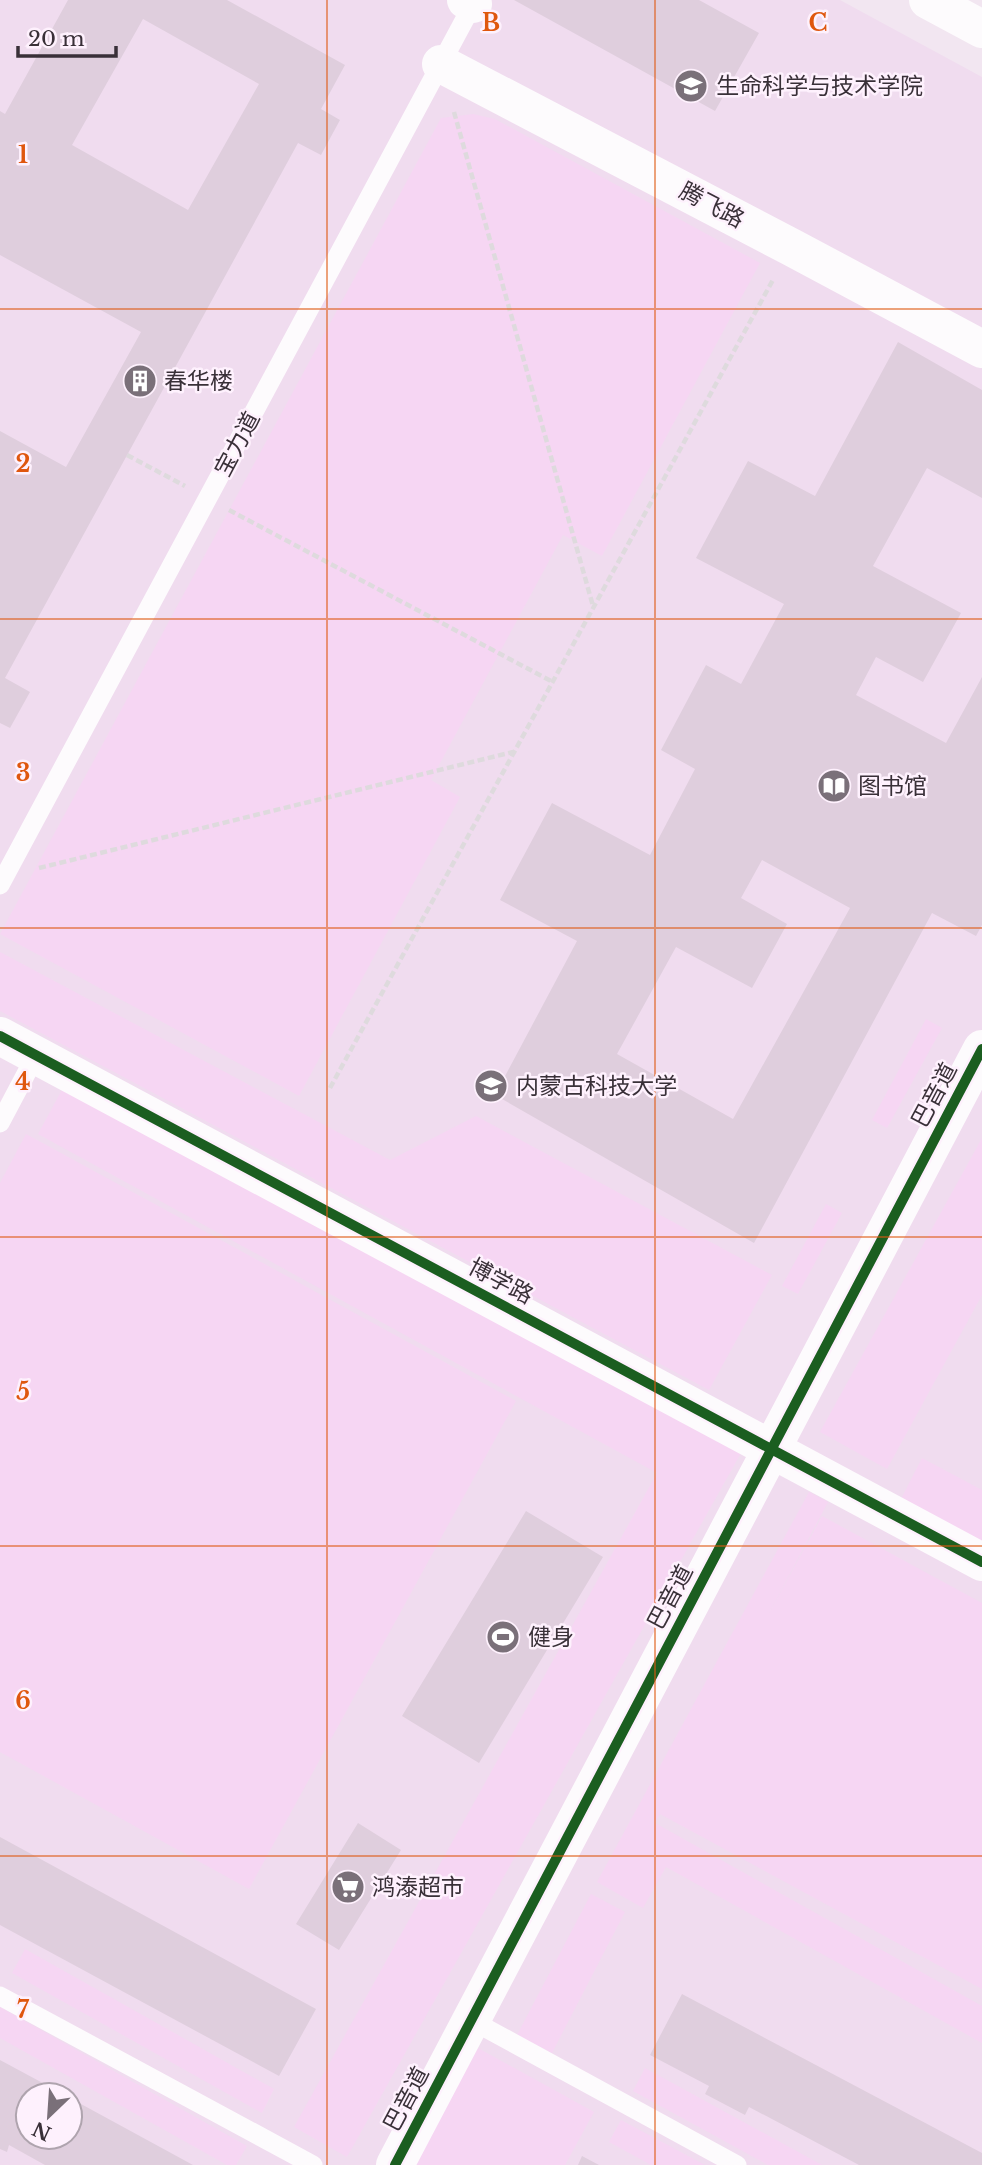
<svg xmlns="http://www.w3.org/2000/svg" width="982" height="2165" viewBox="0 0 982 2165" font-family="'Libre Baskerville','Noto Sans SC',serif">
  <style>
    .built { fill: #f0dcef; fill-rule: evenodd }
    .green { fill: #f6d6f3 }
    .building { fill: #dfcedd; fill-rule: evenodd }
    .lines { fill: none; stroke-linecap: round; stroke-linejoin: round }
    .path { stroke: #dedadd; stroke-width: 4.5; stroke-dasharray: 7 3.5; stroke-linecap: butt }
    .service { stroke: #fdfbfd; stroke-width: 19 }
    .minor { stroke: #fdfbfd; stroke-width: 38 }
    .secondary { stroke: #fdfbfd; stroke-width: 38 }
    .cycleway-casing { stroke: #fef1fd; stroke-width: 15 }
    .cycleway { stroke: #1b5e20; stroke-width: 10 }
    .grid { fill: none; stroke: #df570e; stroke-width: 2; stroke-opacity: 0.55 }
    .labels { text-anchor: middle; stroke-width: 5; stroke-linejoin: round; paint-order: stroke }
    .poi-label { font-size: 23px; fill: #393038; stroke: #fef1fd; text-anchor: start }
    .street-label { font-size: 23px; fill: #393038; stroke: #fef1fd }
    .grid-label { font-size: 23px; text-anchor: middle; font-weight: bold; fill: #df570e; stroke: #fef1fd; stroke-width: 5; stroke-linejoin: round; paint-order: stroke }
  </style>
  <rect width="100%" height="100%" fill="#f2e6f1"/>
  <path class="built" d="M0,0H840L982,77V2165H0ZM28,2095H70V2137H28Z"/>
  <path class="green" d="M473,114L495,119L760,263L602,556L563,535L431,780L460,797L299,1096L0,934L441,118Z
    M0,952L390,1160L476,1116L772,1275L709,1390L0,1011Z
    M926,1019L942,1028L887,1128L872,1120Z
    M64,1086L741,1453L347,2157L294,2127L657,1473L38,1134Z
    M26,1134L516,1401L249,1889L0,1752V1183Z
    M982,1138V1295L887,1469L820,1432Z
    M826,1204L842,1213L798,1294L782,1286Z
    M922,1458L982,1490V1543L901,1499Z
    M809,1492L828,1502L767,1617L822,1516L982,1603V1989L660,1814L655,1823L982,2006V2043L666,1867L643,1908L597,1882Z
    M591,1894L625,1912L552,2053L517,2035Z
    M25,1949L274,2089L262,2113L12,1973Z
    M0,2007L247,2146L236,2165H227L0,2038Z
    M478,2048L594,2112L565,2165H414Z
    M645,2068L822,2165H768L633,2091Z
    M621,2120L705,2165H651L609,2142Z"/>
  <path class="building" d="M68,0H227L345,65L321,109L340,120L321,155L298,143L5,678L30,692L10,728L0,723V431L66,467L141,332L0,255V111L5,114ZM143,19L259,84L188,210L72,145Z
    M514,0H699L759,33L715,111Z
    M898,342L982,390V498L927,468L873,566L961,613L923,682L876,657L856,695L946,743L982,677V925L976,936L932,913L754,1243L495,1095L577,941L500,900L552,803L650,855L695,769L661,750L706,665L741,684L784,604L696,558L748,461L815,496ZM762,860L850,908L733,1119L617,1054L676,947L752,988L787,924L741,898Z
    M526,1511L603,1557L479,1763L402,1716Z
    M358,1823L401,1850L339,1950L296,1924Z
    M0,1837L316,2009L279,2076L0,1925Z
    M682,1994L982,2153V2165H859L749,2107L745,2115L705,2094L709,2086L650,2055Z
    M0,2060L65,2095H28V2137H70V2098L193,2165H45L9,2145L7,2152L0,2149Z
    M582,2156L599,2165H578Z"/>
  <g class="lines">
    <path class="path" d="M454,112L593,606
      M127,455L185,486
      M229,510L553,682
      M39,868L513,752
      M330,1088L774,278"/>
    <path class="service" d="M0,885L473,4
      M0,1123L36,1055
      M0,1996L313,2165
      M471,2020L737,2165"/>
    <path class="minor" d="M466,0L473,4
      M441,64L791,247L982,349
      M0,1036L982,1562
      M395,2165L982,1049"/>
    <path class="secondary" d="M928,0L982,29"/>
    <defs>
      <path id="cycleway" d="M0,1036L982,1562
        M395,2165L982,1049"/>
    </defs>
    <use href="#cycleway" class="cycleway-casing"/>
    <use href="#cycleway" class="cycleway"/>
  </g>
  <path class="grid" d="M327,0V2165M655,0V2165M0,309H982M0,619H982M0,928H982M0,1237H982M0,1546H982M0,1856H982"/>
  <defs>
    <symbol id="university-disc" viewBox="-11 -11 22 22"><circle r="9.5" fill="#7a7079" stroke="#fef1fd"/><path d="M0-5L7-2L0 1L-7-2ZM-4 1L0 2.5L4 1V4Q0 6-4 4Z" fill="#fff"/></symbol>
    <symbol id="building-disc" viewBox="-11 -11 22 22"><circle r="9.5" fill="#7a7079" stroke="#fef1fd"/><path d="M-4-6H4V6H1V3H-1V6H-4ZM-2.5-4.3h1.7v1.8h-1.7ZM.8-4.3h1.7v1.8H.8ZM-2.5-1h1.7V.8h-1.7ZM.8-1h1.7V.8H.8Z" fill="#fff"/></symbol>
    <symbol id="library-disc" viewBox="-11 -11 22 22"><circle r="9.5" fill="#7a7079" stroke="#fef1fd"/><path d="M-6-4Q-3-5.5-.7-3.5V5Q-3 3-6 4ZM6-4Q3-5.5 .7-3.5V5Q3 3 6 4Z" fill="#fff"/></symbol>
    <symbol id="stadium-disc" viewBox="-11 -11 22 22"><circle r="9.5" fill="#7a7079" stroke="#fef1fd"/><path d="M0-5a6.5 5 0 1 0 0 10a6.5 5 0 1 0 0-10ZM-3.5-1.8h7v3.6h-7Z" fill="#fff"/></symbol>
    <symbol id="supermarket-disc" viewBox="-11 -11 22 22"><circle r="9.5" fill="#7a7079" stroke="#fef1fd"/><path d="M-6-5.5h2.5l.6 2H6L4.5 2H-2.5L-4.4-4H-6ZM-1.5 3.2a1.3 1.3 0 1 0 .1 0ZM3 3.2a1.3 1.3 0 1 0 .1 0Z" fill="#fff"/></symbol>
  </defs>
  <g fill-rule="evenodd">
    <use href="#university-disc" x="672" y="67" width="38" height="38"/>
    <use href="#building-disc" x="121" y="362" width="38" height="38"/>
    <use href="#library-disc" x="815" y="767" width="38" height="38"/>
    <use href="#university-disc" x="472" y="1067" width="38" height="38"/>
    <use href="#stadium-disc" x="484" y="1618" width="38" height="38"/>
    <use href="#supermarket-disc" x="329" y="1868" width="38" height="38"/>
  </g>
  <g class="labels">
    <g class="poi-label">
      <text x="716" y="94">生命科学与技术学院</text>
      <text x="164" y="389">春华楼</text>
      <text x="858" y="794">图书馆</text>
      <text x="516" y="1094">内蒙古科技大学</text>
      <text x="528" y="1645">健身</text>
      <text x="372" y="1895">鸿溙超市</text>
    </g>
    <g class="street-label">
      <text transform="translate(712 205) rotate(28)" y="8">腾飞路</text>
      <text transform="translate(237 444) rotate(-62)" y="8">宝力道</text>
      <text transform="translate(934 1095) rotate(-62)" y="8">巴音道</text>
      <text transform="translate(501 1281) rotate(28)" y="8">博学路</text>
      <text transform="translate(670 1597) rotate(-62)" y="8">巴音道</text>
      <text transform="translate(406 2099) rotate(-62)" y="8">巴音道</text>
    </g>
  </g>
  <g class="grid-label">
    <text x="491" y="31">B</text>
    <text x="818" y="31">C</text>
    <text x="23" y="163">1</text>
    <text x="23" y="472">2</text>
    <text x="23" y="781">3</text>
    <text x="23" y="1090">4</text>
    <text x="23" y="1400">5</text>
    <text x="23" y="1709">6</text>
    <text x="23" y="2018">7</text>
  </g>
  <g transform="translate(49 2116) rotate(205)"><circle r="33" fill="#fef1fd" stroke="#afa4ae" stroke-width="2"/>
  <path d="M0-5L12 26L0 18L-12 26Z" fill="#7a7079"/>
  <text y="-10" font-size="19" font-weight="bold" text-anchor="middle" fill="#393038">N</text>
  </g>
  <path d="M18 46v10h98v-10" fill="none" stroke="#393038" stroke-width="3.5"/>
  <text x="28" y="46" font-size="21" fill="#393038" stroke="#fef1fd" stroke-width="5" paint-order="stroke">20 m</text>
</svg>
